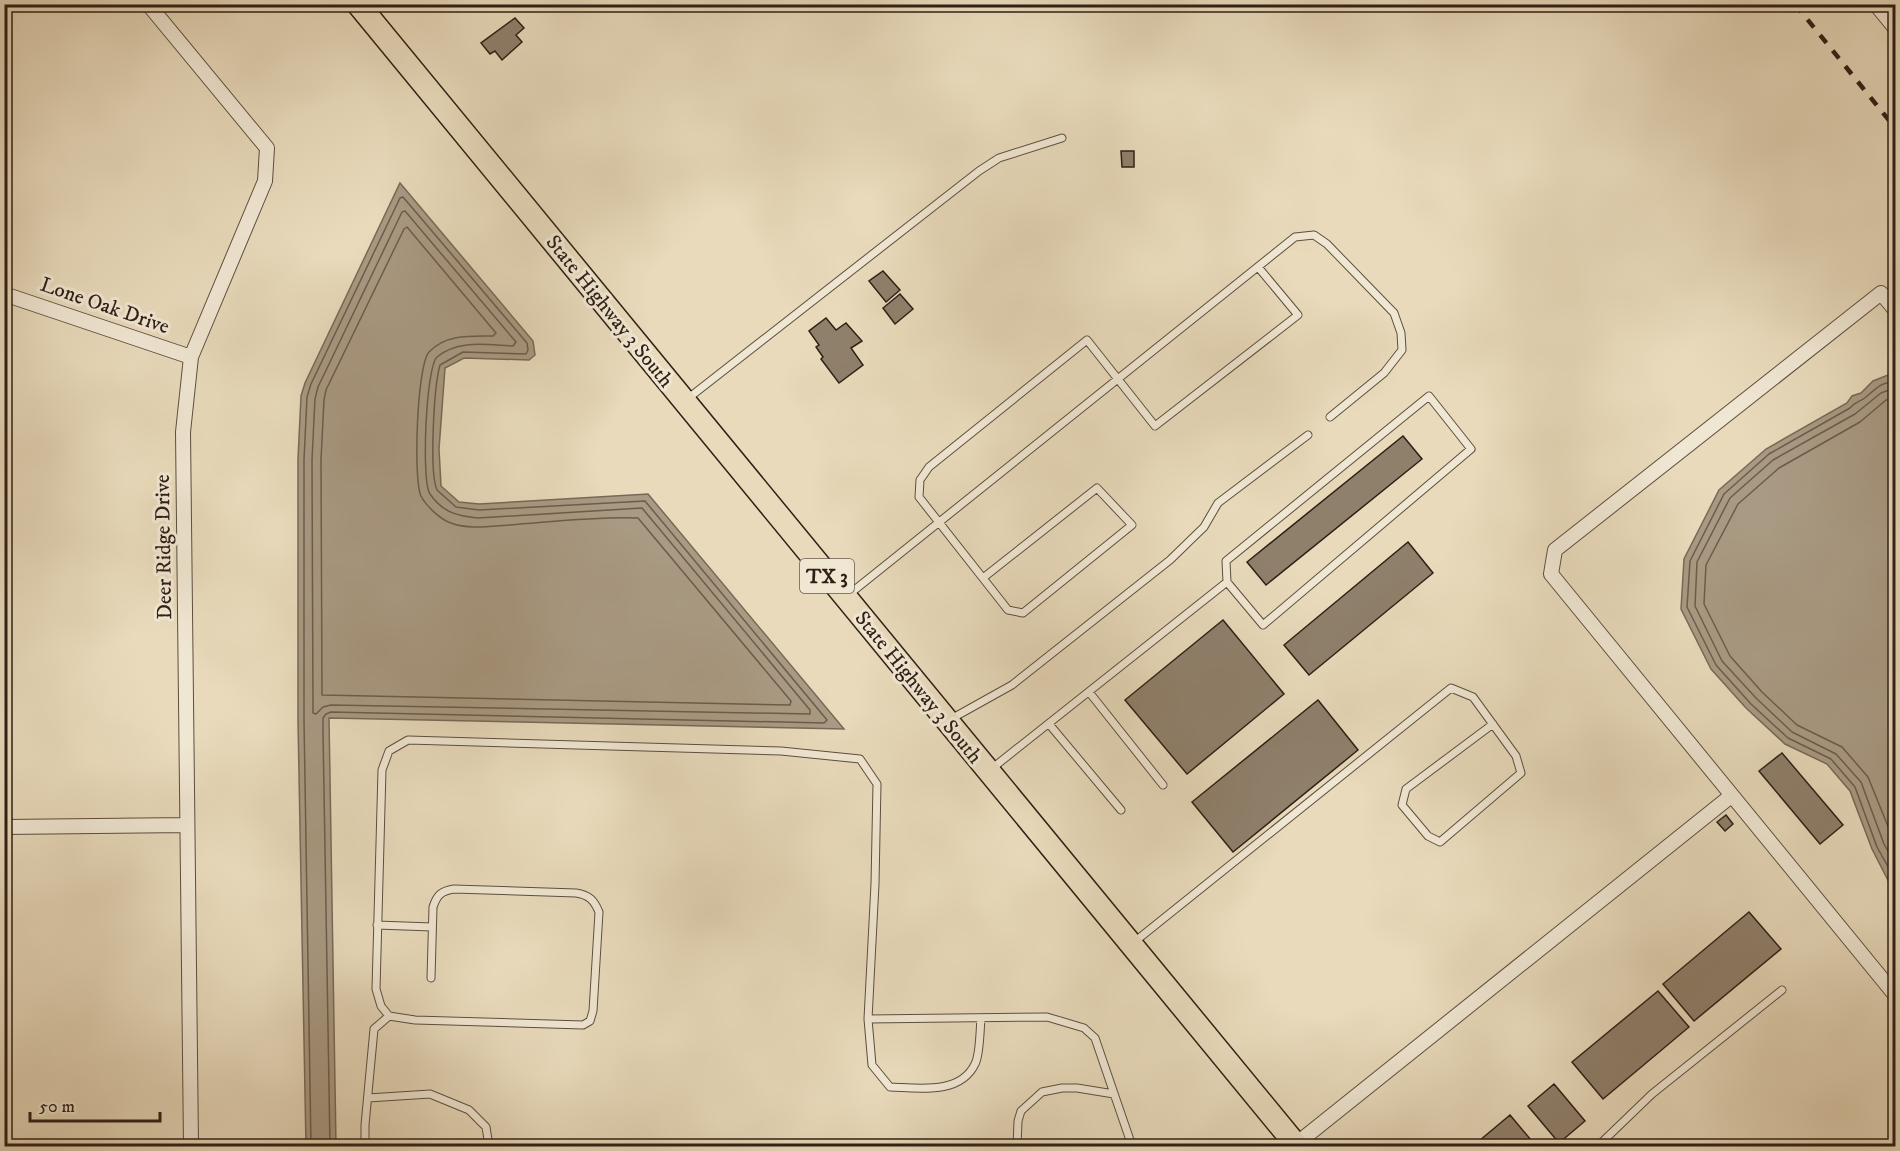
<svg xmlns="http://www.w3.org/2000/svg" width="1900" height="1151" viewBox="0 0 1900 1151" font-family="'IM FELL DW Pica',serif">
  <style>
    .water { fill: #a99a83; stroke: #786957; stroke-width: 1.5 }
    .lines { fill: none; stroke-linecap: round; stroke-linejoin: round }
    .shore { stroke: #6c5c4c; stroke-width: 1.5 }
    .building { fill: #8f806c; stroke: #2f1f16; stroke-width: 1.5 }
    .service-casing { stroke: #5d4e3f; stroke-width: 9 }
    .minor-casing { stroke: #5d4e3f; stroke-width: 16 }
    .tertiary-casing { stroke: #5d4e3f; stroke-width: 20 }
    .primary-casing { stroke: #2f1f16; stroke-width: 25 }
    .service { stroke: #f0e7d3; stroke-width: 7 }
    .minor { stroke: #f0e7d3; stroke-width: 14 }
    .tertiary { stroke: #f0e7d3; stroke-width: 18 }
    .primary { stroke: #e8dabb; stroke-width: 22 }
    .rail { stroke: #2f1f16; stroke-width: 4.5; stroke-dasharray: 10 10; stroke-linecap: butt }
    .labels { text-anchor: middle; stroke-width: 6; stroke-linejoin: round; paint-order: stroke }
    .shield { fill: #f0e7d3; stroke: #695b4f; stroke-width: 1.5 }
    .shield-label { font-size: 20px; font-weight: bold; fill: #2f1f16 }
    .street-label { font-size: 21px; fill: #2f1f16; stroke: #f0e7d3 }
  </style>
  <rect width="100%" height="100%" fill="#e8dabb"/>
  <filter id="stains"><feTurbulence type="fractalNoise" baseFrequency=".00333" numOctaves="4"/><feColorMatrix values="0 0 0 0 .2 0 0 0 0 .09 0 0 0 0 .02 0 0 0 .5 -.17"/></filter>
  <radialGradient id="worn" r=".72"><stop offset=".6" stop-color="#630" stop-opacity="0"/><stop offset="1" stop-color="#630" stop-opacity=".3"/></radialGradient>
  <path class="water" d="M400,183L533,341L535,355L529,360L464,358L445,368L439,449L441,486L459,502L479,504L648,494L844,729L329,718L336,1146H306L298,721V459L301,396L305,383Z
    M1888,375L1896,377L1895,894L1872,849L1850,791L1827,764L1785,744L1746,708L1711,669L1681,609L1684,559L1719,490L1766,449L1847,403L1852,396L1861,393L1873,381Z"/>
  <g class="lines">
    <path class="shore" d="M405,211L516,342L513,346C488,345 458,339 437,357C426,367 421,481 430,494C443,513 458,516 478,518L642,508L810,710V714L331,705L323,707L316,714L313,713L312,460L315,399L318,387L402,212Z
      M407,227L496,333L493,336C471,336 446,334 429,352C417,365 413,479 421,496C426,506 441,520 451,523C469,530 492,526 510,525C551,522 598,516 638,518L791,701L790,705L322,695L321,460L324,400L326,390L404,229Z
      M1896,382C1881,381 1876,389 1866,397C1860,402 1856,401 1850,408L1769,454L1724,494L1690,561L1687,607L1716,665L1751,704L1788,738L1831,759L1855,787L1877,847L1896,881
      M1896,390H1889L1881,393L1855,414L1773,460L1730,498L1697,562L1695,606L1722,661L1756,698L1792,732L1836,754L1861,782L1884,844L1896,865
      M1896,399L1886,400L1860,422L1779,468L1738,504L1706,565L1704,604L1730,656L1762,692L1797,725L1842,747L1868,777L1896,846
      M311,1146L304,720V460L307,397L311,384L400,198L403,197L527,343L528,350L526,354L463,352L440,365C434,386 429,472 437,490L456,507L479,510L645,501L827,720L824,723L331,712L326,714L323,718V731L330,1146"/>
  </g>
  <path class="building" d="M515,18L524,28L516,35L522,42L502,60L495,51L490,54L481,43Z
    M1121,151H1134V167H1122Z
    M883,271L900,290L886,302L869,281Z
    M900,294L913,309L895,324L883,308Z
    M826,318L836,330L846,323L862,341L851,348L863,365L839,383L821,359L823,357L816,347L819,345L809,331Z
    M1403,436L1422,459L1266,585L1247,562Z
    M1408,542L1433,573L1309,675L1284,645Z
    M1223,620L1284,694L1187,774L1125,700Z
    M1318,700L1358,750L1233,852L1192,802Z
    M1782,753L1843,825L1820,844L1759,771Z
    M1726,815L1733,824L1725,831L1717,822Z
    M1749,912L1781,949L1694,1021L1663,984Z
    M1658,991L1689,1027L1603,1099L1572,1062Z
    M1554,1084L1585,1121L1559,1143L1528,1106Z
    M1510,1115L1536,1146H1473Z"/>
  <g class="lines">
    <defs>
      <path id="service" d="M686,400L979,171L999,158L1062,138
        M983,578L1097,488L1132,525L1023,613L1008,610L919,497L920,480L929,467L1087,340L1155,426L1298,315L1258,267
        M847,596L1295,237L1314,235L1327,244L1394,313L1401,333L1402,350L1384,373L1330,417
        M1089,692L1163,785
        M951,719L1012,685L1170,560L1204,527L1218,503L1308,435
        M1049,724L1121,810
        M990,770L1227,582L1263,625L1471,449L1429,396L1226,561L1227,582
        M377,925L432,927
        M1133,943L1451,688L1473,697L1516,756L1521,773L1440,842L1428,836L1402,805L1406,789L1493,724
        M431,978L433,907C437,895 441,891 454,889L576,893C589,895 594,900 599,912L593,1011L590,1021L583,1025L415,1020L389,1016L381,1006L376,989L382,770L389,751L408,740L781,751L860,759L877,784L875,884L868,1019L1047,1017L1084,1028L1095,1038L1132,1146
        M868,1019L872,1065L890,1087C919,1088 960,1095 975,1064C980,1055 980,1029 981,1018
        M368,1098L430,1094L469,1110L486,1127L489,1146
        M365,1146V1125L374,1029L389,1016
        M1017,1146L1018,1121L1021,1111L1042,1092L1062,1088H1077L1114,1094
        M1598,1146L1652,1094L1782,990"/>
      <path id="minor" d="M148,4L267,148L265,181L191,357L183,432L191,1146
        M4,294L191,357
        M1896,311L1881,293L1555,550L1551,574L1896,996
        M4,827L187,825
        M1295,1145L1731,796"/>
      <path id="tertiary" d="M1878,4L1896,26"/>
      <path id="primary" d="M358,4L1297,1146"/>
    </defs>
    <use href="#service" class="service-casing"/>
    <use href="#minor" class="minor-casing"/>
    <use href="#tertiary" class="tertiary-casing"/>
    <use href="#primary" class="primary-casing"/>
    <use href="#service" class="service"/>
    <use href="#minor" class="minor"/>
    <use href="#tertiary" class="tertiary"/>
    <use href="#primary" class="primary"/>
    <path class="rail" d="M1795,4L1896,129"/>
  </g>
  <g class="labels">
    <rect class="shield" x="800" y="559" width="54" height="34" rx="4.5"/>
    <g class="shield-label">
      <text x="827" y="583">TX 3</text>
    </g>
    <g class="street-label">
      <text transform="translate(105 305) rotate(19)" y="7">Lone Oak Drive</text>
      <text transform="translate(610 311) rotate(51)" y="7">State Highway 3 South</text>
      <text transform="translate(163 547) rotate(-91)" y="7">Deer Ridge Drive</text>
      <text transform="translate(919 687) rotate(51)" y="7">State Highway 3 South</text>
    </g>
  </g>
  <rect width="1900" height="1151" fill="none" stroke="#e8dabb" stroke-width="24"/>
  <rect x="6" y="6" width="1888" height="1139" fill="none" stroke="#2f1f16" stroke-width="3"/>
  <rect x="12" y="12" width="1876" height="1127" fill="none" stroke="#2f1f16" stroke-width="1.5"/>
  <path d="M30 1112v9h130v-9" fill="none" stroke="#2f1f16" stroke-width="3"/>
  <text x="39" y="1112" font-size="18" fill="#2f1f16" stroke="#f0e7d3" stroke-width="4.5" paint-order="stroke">50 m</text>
  <rect width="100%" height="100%" filter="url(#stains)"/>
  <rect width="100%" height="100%" fill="url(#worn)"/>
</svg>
